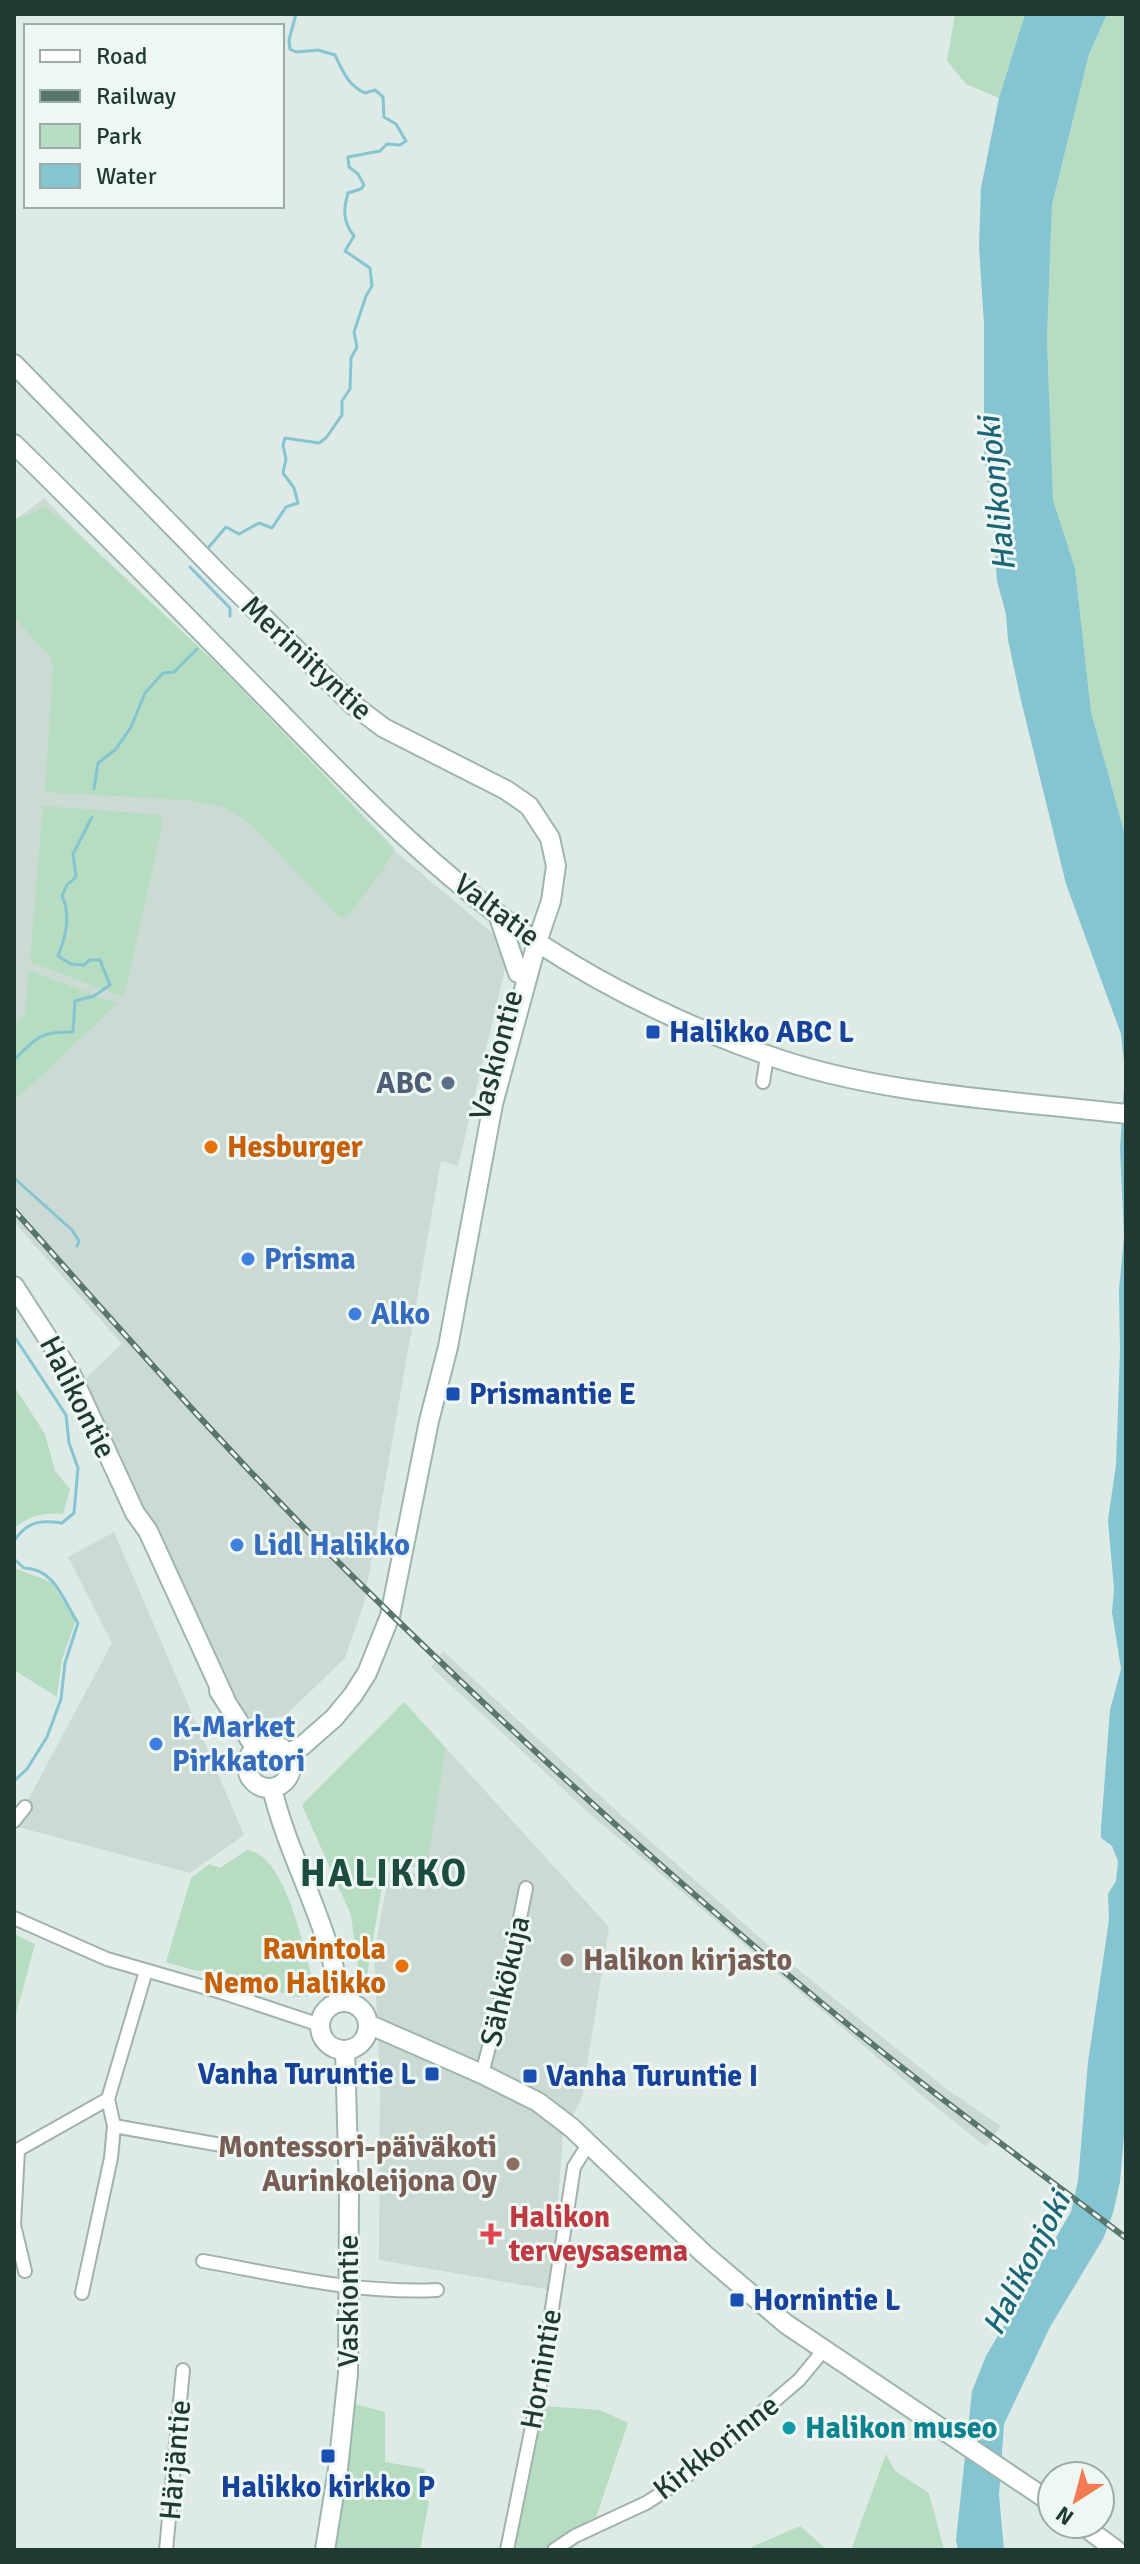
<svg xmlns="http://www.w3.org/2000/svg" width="1140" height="2564" viewBox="0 0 1140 2564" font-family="Signika,sans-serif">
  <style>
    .built { fill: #ccdad4 }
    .green { fill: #b6dcc1 }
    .water { fill: #85c4d1 }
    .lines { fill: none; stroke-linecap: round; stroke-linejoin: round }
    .stream { stroke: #85c4d1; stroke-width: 3 }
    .street-casing { stroke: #a1b2ac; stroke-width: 16 }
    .secondary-casing { stroke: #9db6ad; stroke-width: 22 }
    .street { stroke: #fff; stroke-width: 12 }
    .secondary { stroke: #fff; stroke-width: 18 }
    .rail-casing { stroke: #59766e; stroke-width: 6 }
    .rail { stroke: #eef7f3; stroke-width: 3; stroke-dasharray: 9; stroke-linecap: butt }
    .transit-dot { fill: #1a4fb4; stroke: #eef7f3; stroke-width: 3 }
    .service-dot { fill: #5c6f8a; stroke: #eef7f3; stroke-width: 3 }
    .food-dot { fill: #e8710a; stroke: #eef7f3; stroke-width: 3 }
    .shop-dot { fill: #3f7fe0; stroke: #eef7f3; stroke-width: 3 }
    .education-dot { fill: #8d6e63; stroke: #eef7f3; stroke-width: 3 }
    .health-dot { fill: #e0444e; stroke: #eef7f3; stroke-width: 3 }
    .culture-dot { fill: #0f9aa8; stroke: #eef7f3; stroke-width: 3 }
    .labels { text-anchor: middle; stroke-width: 6; stroke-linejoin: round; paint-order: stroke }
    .street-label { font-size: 30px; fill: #1f3a33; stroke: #eef7f3 }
    .transit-label { font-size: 30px; font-weight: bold; fill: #164399; stroke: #eef7f3; text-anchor: start }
    .service-label { font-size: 30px; font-weight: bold; fill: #4e5e75; stroke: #eef7f3; text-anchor: end }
    .food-label { font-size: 30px; font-weight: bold; fill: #c56008; stroke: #eef7f3; text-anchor: start }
    .shop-label { font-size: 30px; font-weight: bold; fill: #366cbe; stroke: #eef7f3; text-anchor: start }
    .education-label { font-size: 30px; font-weight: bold; fill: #785e54; stroke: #eef7f3; text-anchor: start }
    .health-label { font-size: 30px; font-weight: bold; fill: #be3a42; stroke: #eef7f3; text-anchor: start }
    .culture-label { font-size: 30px; font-weight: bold; fill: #0d838f; stroke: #eef7f3; text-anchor: start }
    .water-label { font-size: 32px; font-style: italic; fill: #1a6676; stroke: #eef7f3 }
    .district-label { font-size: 38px; font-weight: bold; letter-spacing: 2px; fill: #1c4c40; stroke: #eef7f3 }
  </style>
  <rect width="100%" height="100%" fill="#deeae5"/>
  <path class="built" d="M44,498L357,819L510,948L458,1166L441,1161L364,1603L345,1658L285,1716L249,1721L223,1684L84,1380L122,1344L14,1222V521Z
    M114,1532L244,1835L190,1873L14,1826L112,1643L68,1557Z
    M443,1651L622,1816L774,1950L948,2090L1001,2126L986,2147L931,2103L591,1815L431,1667Z
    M446,1748L609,1927L582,2097L563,2136L551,2290L379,2260L380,2077L374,1954L390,1867L424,1875Z"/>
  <path class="green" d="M955,14H1025L999,98L966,84L947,61Z
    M1107,14H1126V838L1091,712L1075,568L1053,500L1047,338L1052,205L1089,54Z
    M43,507L68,524L222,669L394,848L384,869L346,918L339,917L250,823L224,807L185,800L45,792L53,668L50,657L14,617V519L34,513Z
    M43,806L161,815V830L124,997L30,962Z
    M29,970L117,1004L14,1101V1024L25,1015Z
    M14,1386L45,1434L55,1471L70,1489L63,1514C45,1512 28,1516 14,1528Z
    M14,1568L51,1582L76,1620L62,1659L57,1697L14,1670Z
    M404,1702L446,1748L426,1869L386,1862L366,1981L359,1975L351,1915L302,1805Z
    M247,1850C286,1854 304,1951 314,1984V1992L308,1996L294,1997L223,1972L193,1970L166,1962L191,1878L209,1864L220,1868Z
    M14,1934L35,1944L14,2022Z
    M351,2403L385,2412V2462L425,2469L418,2498L429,2501L420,2550H333Z
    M543,2406L600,2410L628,2423L595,2520L545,2550H515Z
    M886,2454L895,2471L929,2493L944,2550H851Z
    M800,2526L827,2550H745Z"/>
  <path class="water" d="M1025,14H1107L1089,54L1052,205L1047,338L1053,500L1075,568L1091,712L1126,838V2112L1120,2182L1113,2213L1103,2239L1050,2327L1004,2424L999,2495L1004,2550H958L956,2540L972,2391L986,2356L1071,2212L1078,2181L1088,2062L1109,1920L1108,1894L1116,1881L1118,1861L1112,1846L1101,1838V1828L1110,1710L1121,1669L1112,1612L1114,1589L1108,1520L1116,1465L1120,1351L1119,1290L1124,1236L1120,1149L1125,1071L1121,1034L1066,884L1020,696L1008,640L1006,614L997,581L992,504L984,458V324L979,247L981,188L999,98Z"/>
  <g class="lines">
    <path class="stream" d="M208,548L226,527L239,534L259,523L272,528L286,507L298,503L294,488L283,473L286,459L283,445L285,438L319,443L326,438L342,415V401L350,389L351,358L357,347L354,332L366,296L372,286L370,268L345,251L354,236C343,222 343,210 348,193L361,189L364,185L358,174L349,167L348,157L380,151L387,144L400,145L406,141L396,124L384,117L383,97L375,90L365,93C348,85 343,72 335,55L318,50L296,52L290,49L289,40L296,14
      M190,567L230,608V616
      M94,789L98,763L116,749L131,727L145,693L163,673L174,672L197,649
      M14,1060C36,1038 40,1031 73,1032L75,1001L94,996L110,985L100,960H90L84,965L71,964L58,956C66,937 71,915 62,896L67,885L76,877L73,854L92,817
      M14,1178L72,1230L79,1241L77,1246
      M14,1336L66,1415L69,1443L78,1468L74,1513L62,1523C39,1520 28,1521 14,1541
      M14,1559L24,1568C56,1569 63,1601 78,1623L65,1663L61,1699L47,1737L27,1769L14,1781"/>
    <defs>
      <path id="street" d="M763,1082L767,1056
        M14,1821L25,1807
        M14,1918L107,1959L221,1992L320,2025
        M482,2074L512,1958L526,1888
        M114,2126L221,2145
        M18,2150L14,2225L25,2271
        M14,2152L108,2099L146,1971
        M203,2261C281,2275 357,2294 437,2290
        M82,2293L111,2158L114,2126L108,2099
        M166,2550L183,2370
        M507,2550L539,2392L574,2167L589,2143
        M554,2550L575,2536L646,2503L682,2480L799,2380L823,2351"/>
      <path id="secondary" d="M14,364L222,577L352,704L384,728L506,790L529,806L550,838L556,866L551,901L537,942L493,1104L448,1347L429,1421L390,1616L367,1673L353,1695L334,1718L302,1746L287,1754
        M14,444C101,529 186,616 271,703C354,788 437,876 537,942C607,988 688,1027 767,1055C878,1095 1009,1100 1126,1114
        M498,914L518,973
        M14,1286L71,1374L135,1513L148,1531L225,1699
        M219,1691L256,1749
        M247 1766a22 22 0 1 1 44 0a22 22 0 1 1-44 0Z
        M272,1788C289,1861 332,1927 340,2002
        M320 2026a24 24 0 1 1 48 0a24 24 0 1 1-48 0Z
        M368,2024L482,2074L538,2102L572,2128L704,2254L786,2324L1052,2503
        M1081,2524L1116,2550
        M325,2550L338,2469L348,2374L349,2192L345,2050"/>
    </defs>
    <use href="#street" class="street-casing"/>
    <use href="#secondary" class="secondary-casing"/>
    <use href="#street" class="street"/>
    <use href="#secondary" class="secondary"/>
    <defs>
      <path id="rail" d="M14,1210C124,1334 233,1458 350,1574C502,1724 660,1869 824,2005C922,2086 1025,2161 1126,2238"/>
    </defs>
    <use href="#rail" class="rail-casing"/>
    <use href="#rail" class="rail"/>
  </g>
  <g class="transit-dot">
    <rect x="645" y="1024" width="16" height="16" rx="4"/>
    <rect x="445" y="1386" width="16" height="16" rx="4"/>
    <rect x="424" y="2066" width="16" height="16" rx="4"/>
    <rect x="522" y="2068" width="16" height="16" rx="4"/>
    <rect x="729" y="2292" width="16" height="16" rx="4"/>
    <rect x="320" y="2448" width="16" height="16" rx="4"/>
  </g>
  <circle class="service-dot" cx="448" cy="1083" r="8"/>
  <g class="food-dot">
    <circle cx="211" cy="1147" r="8"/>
    <circle cx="402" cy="1966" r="8"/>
  </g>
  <g class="shop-dot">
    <circle cx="248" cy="1259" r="8"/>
    <circle cx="355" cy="1314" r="8"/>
    <circle cx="237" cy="1545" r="8"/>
    <circle cx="156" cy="1744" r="8"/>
  </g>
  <g class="education-dot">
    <circle cx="567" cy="1960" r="8"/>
    <circle cx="513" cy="2164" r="8"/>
  </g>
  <path class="health-dot" d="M487 2222h8v8h8v8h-8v8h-8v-8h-8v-8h8z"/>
  <circle class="culture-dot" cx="789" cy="2428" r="8"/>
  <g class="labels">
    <g class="street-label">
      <text transform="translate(307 658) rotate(43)" y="10">Meriniityntie</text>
      <text transform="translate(497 910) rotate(37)" y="10">Valtatie</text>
      <text transform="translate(496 1055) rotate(-75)" y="10">Vaskiontie</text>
      <text transform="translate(78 1397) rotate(63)" y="10">Halikontie</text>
      <text transform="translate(505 1981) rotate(-77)" y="10">Sähkökuja</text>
      <text transform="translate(348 2301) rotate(-90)" y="10">Vaskiontie</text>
      <text transform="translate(541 2369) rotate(-80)" y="10">Hornintie</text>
      <text transform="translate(716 2447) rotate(-38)" y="10">Kirkkorinne</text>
      <text transform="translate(175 2460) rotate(-85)" y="10">Härjäntie</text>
    </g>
    <g class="transit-label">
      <text x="669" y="1042">Halikko ABC L</text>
      <text x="469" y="1404">Prismantie E</text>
      <text x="416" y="2084" text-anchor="end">Vanha Turuntie L</text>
      <text x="546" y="2086">Vanha Turuntie I</text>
      <text x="753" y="2310">Hornintie L</text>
      <text x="328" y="2497" text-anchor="middle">Halikko kirkko P</text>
    </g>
    <g class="service-label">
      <text x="432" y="1093">ABC</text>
    </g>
    <g class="food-label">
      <text x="227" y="1157">Hesburger</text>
      <text x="386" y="1959" text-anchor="end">Ravintola<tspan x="386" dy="34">Nemo Halikko</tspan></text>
    </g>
    <g class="shop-label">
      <text x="264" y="1269">Prisma</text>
      <text x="371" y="1324">Alko</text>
      <text x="253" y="1555">Lidl Halikko</text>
      <text x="172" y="1737">K-Market<tspan x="172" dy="34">Pirkkatori</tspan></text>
    </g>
    <g class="education-label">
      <text x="583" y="1970">Halikon kirjasto</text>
      <text x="497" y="2157" text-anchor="end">Montessori-päiväkoti<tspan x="497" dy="34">Aurinkoleijona Oy</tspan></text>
    </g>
    <g class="health-label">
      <text x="509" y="2227">Halikon<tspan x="509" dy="34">terveysasema</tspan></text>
    </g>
    <g class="culture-label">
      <text x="805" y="2438">Halikon museo</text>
    </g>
    <g class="water-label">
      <text transform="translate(996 494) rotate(-96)" y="11">Halikonjoki</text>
      <text transform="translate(1026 2263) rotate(-63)" y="11">Halikonjoki</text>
    </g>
    <g class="district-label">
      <text x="384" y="1886">HALIKKO</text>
    </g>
  </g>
  <rect width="1140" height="2564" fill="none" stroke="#1f3a33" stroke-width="32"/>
  <rect x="24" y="24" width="260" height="184" fill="#eef7f3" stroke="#9baba6" stroke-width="2"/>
  <rect x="40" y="50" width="40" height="12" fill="#ffffff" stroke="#9baba6" stroke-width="2"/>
  <text x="96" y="64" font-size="24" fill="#1f3a33">Road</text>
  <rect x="40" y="90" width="40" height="12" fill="#59766e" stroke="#9baba6" stroke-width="2"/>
  <text x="96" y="104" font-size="24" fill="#1f3a33">Railway</text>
  <rect x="40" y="124" width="40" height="24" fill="#b6dcc1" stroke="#9baba6" stroke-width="2"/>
  <text x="96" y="144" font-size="24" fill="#1f3a33">Park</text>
  <rect x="40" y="164" width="40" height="24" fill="#85c4d1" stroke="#9baba6" stroke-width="2"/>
  <text x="96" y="184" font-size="24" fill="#1f3a33">Water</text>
  <g transform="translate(1076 2500) rotate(216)"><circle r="38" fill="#eef7f3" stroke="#9baba6" stroke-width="2"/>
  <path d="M0-6L14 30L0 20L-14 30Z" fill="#f37b53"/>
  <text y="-12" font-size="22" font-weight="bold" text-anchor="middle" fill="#1f3a33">N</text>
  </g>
</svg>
